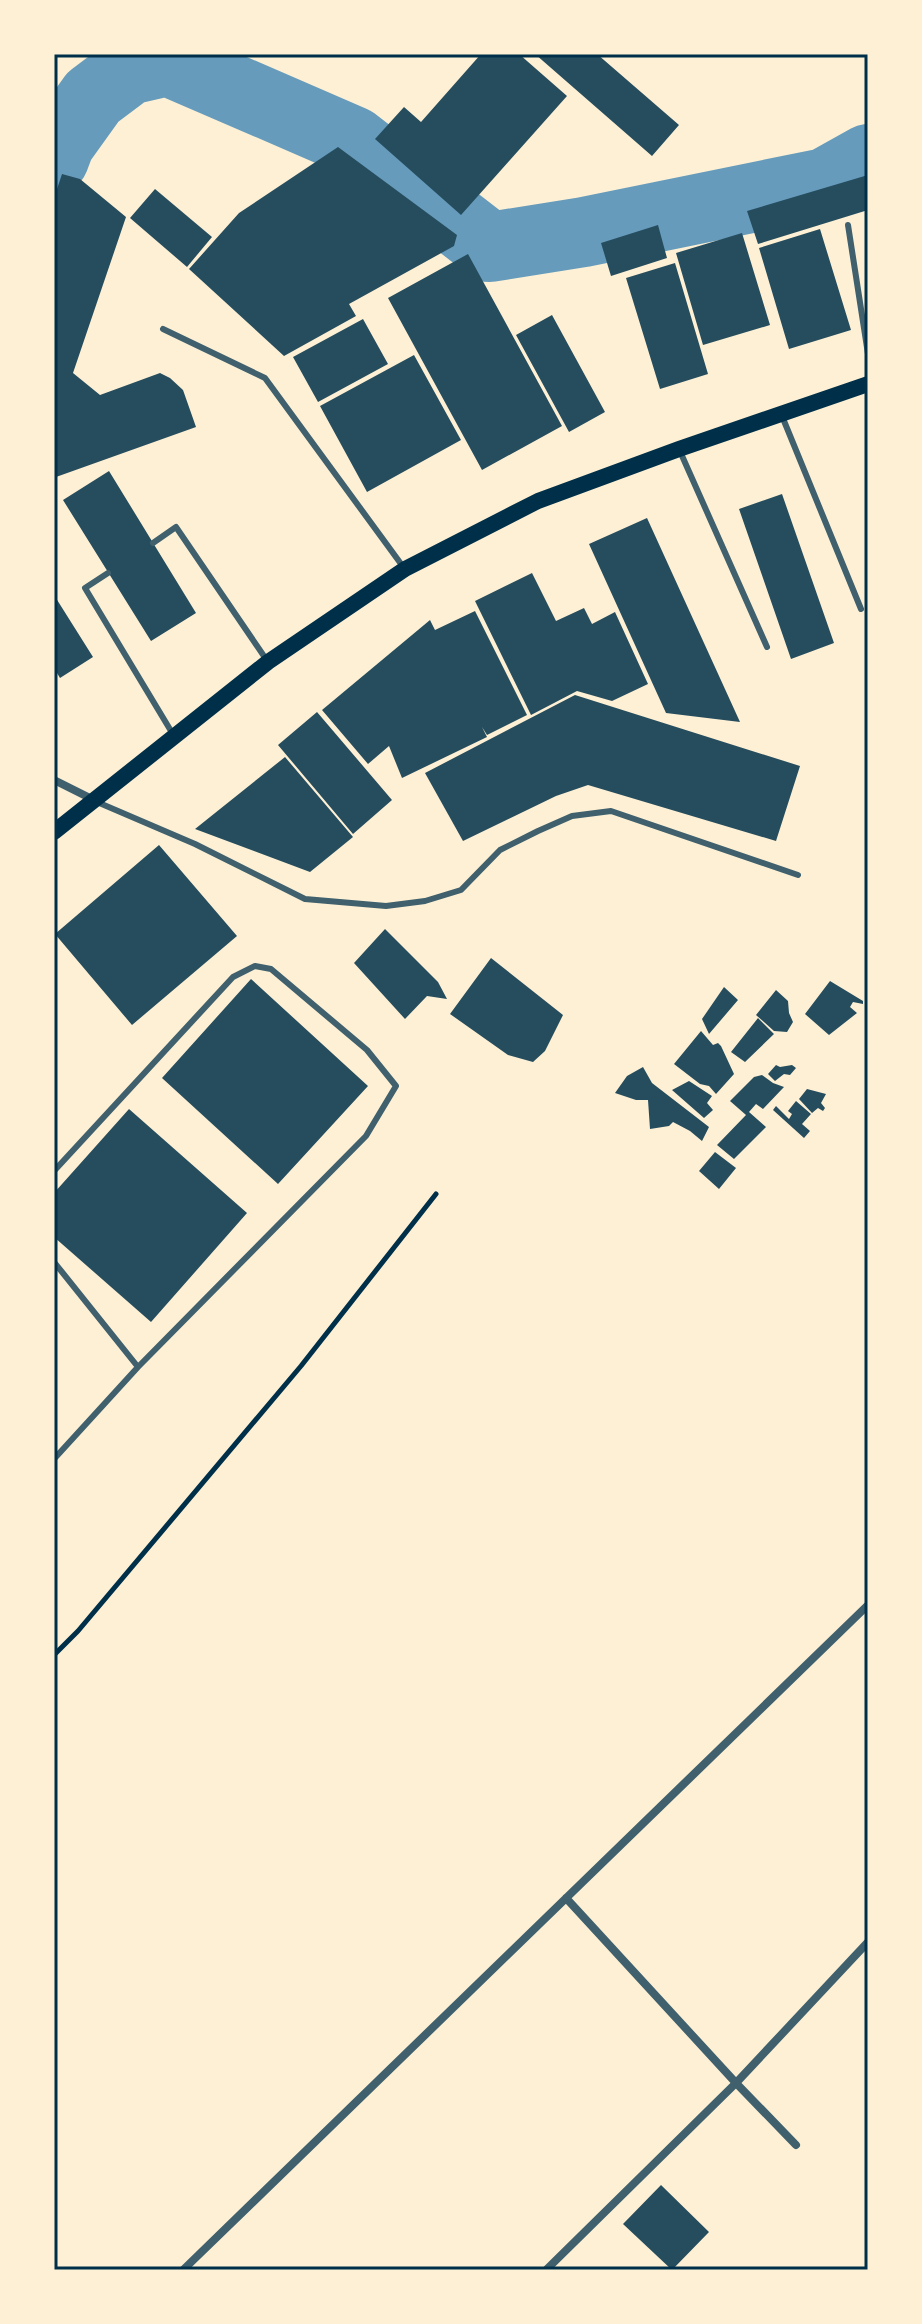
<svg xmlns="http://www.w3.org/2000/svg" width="922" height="2324" viewBox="0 0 922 2324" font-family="'Times New Roman',serif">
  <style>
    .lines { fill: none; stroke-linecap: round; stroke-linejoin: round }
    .river { stroke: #669bbc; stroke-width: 70 }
    .building { fill: #264d5e }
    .path { stroke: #003049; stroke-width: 5 }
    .service { stroke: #3f606c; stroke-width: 6 }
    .minor { stroke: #3f606c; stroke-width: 8 }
    .secondary { stroke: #003049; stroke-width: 16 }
    .neatline { fill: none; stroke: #003049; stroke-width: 3 }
  </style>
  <rect width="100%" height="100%" fill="#fdf0d5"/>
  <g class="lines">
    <path class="river" d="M54,159L60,143L93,97L129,70L168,61L353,141L490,247L584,232L825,183L868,159"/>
  </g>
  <path class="building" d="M481,54H519L567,96L461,215L375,139L404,107L421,122Z
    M535,54H597L679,125L652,156Z
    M338,147L457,235L454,246L349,304L356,316L284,356L189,269L239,213Z
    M62,174L80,179L126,217L73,373L100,395L160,373L170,378L183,390L196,427L56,477L54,471V198Z
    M868,175V210L758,244L747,211Z
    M155,189L212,237L187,267L130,218Z
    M658,225L667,258L611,276L601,243Z
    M820,229L851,330L789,349L759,248Z
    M742,233L770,325L703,345L676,253Z
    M468,254L562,426L482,470L388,298Z
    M675,263L708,374L660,389L626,278Z
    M552,315L605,412L569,432L516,335Z
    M363,319L388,364L318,402L293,357Z
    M414,355L461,440L367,492L320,406Z
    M109,471L196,613L151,641L63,500Z
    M782,494L834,643L791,659L739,509Z
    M647,518L740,722L666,713L589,544Z
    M532,573L556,621L584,608L592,624L615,612L648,684L612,701L577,691L531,715L475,601Z
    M54,595L93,657L60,678L54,668Z
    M475,611L527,715L487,735L482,727L487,737L402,778L389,746L368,764L322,710L430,620L435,630Z
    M575,695L800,766L776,841L588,785L556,796L463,841L425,773Z
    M317,712L392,800L353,834L278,745Z
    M285,757L353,837L310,872L195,829Z
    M159,845L237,936L132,1025L55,934Z
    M385,929L438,982L447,999L427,996L405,1019L354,963Z
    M491,958L563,1015L545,1051L533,1062L508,1055L450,1014Z
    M251,979L368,1086L278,1184L162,1078Z
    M830,981L863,1001V1004L853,1002L850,1007L857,1013L829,1035L805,1014Z
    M724,987L738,1000L709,1034L702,1019Z
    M776,990L788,1001L789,1013L793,1022L787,1032L774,1031L756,1015Z
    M758,1018L774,1034L745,1062L731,1052Z
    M701,1031L713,1045L718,1043L721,1046L734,1074L716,1094L709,1086L700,1084L674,1064Z
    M776,1065L780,1067L792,1065L796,1068L790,1075L784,1074L775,1081L768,1074Z
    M643,1067L652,1083L709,1127L702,1141L690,1131L673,1122L669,1126L650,1129L648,1100H636L615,1093L627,1076Z
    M762,1075L773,1083L784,1087L763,1109L756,1104L749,1112L766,1127L734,1159L717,1145L746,1115L730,1101L754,1077Z
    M689,1081L712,1096L707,1103L713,1110L704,1118L672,1090Z
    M807,1089L826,1094L821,1103L825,1108L823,1111L818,1108L812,1113L799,1099Z
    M796,1101L811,1114L802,1124L810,1131L804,1138L773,1110L776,1106L789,1119L792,1114L788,1111Z
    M129,1109L247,1213L151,1322L54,1237V1193Z
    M715,1152L736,1168L719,1189L699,1171Z
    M661,2185L709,2232L672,2270L623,2224Z"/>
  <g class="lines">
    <path class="path" d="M54,1655L78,1631L301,1366L436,1194"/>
    <path class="service" d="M848,225L868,354
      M163,329L265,378L404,568
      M782,416L861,609
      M679,449L767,647
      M153,543L176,527L268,662
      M108,573L85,588L174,736
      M97,802L195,844L305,899L386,906L425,901L461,890L500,850L538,831L572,816L611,811L798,875
      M54,1171L233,977L255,966L271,969L367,1050L396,1086L366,1136L138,1367L54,1262
      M54,1459L138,1367"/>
    <path class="minor" d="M54,780L94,800
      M566,1898L736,2083L796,2145
      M183,2270L868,1605
      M546,2270L736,2083L868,1942"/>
    <path class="secondary" d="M54,832L268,662L405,569L538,501L679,449L868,384"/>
  </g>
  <rect width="922" height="2324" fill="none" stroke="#fdf0d5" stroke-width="112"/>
  <rect x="56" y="56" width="810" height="2212" class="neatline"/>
</svg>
